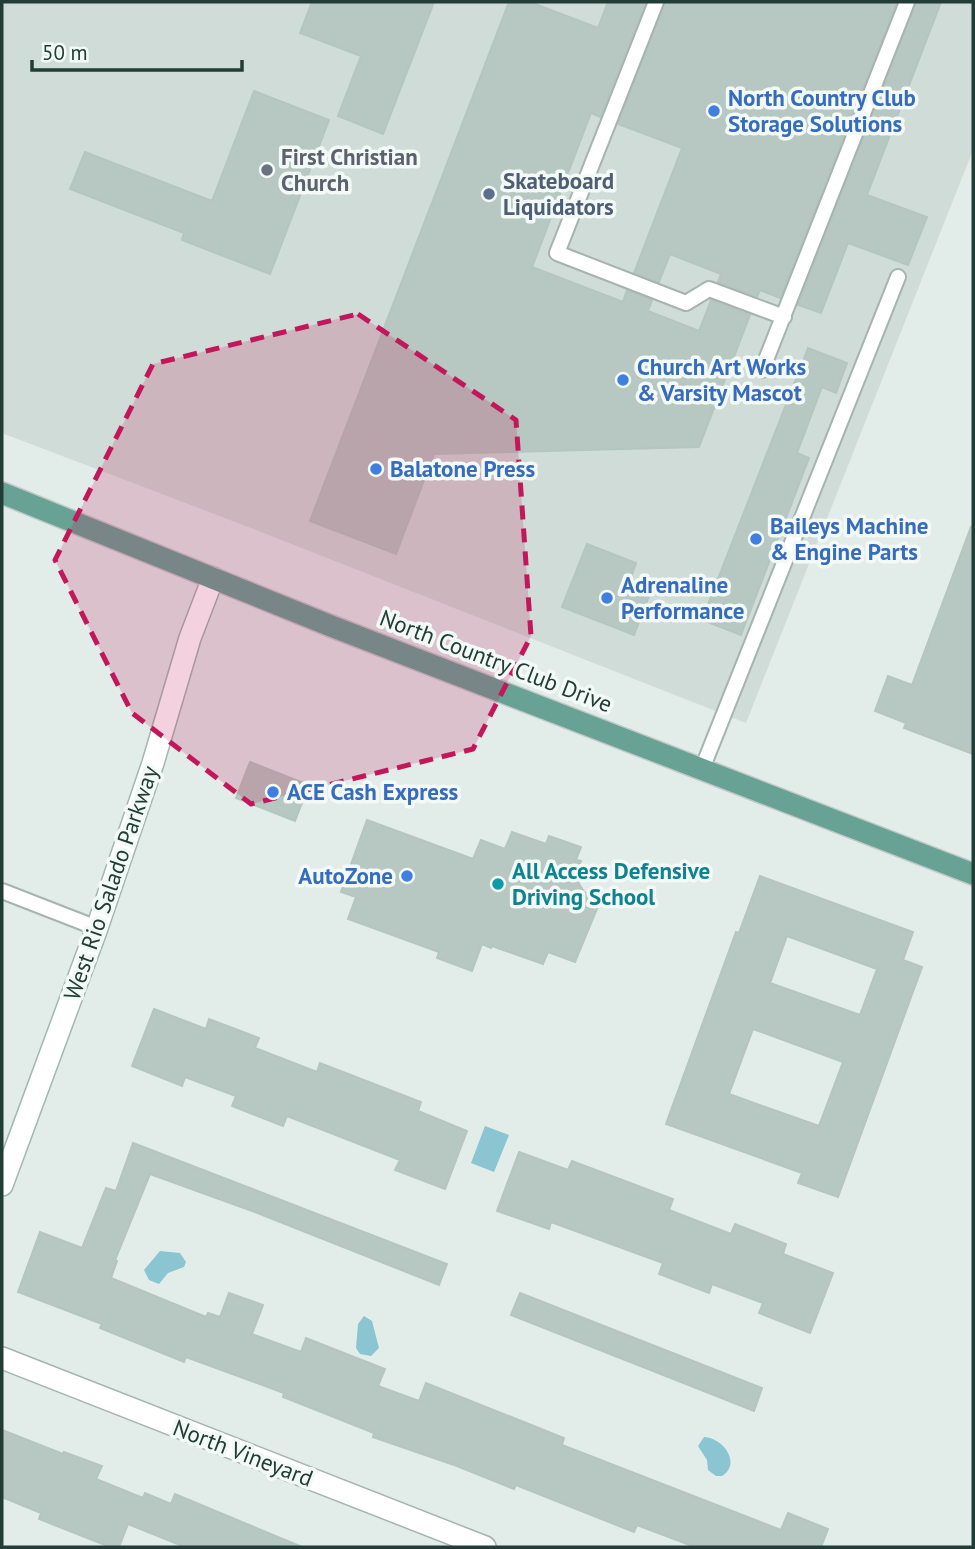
<svg xmlns="http://www.w3.org/2000/svg" width="975" height="1549" viewBox="0 0 975 1549" font-family="'PT Sans',sans-serif">
  <style>
    .built { fill: #d0dcd7 }
    .water { fill: #8ac5d1 }
    .building { fill: #b7c7c1; stroke: #b4c6bf; stroke-width: 2; fill-rule: evenodd }
    .lines { fill: none; stroke-linecap: round; stroke-linejoin: round }
    .service-casing { stroke: #a5b4af; stroke-width: 18 }
    .minor-casing { stroke: #a5b4af; stroke-width: 24 }
    .secondary-casing { stroke: #a0b8b0; stroke-width: 24 }
    .primary-casing { stroke: #c1c9c7; stroke-width: 24 }
    .service { stroke: #fff; stroke-width: 14 }
    .minor { stroke: #fff; stroke-width: 21 }
    .secondary { stroke: #fff; stroke-width: 21 }
    .primary { stroke: #67a294; stroke-width: 21 }
    .marked { fill: #c2185b; fill-opacity: 0.2; stroke: #c2185b; stroke-width: 5; stroke-dasharray: 14 9; stroke-linejoin: round }
    .shop-dot { fill: #3f7fe0; stroke: #f3f9f6; stroke-width: 2.5 }
    .worship-dot { fill: #6b7280; stroke: #f3f9f6; stroke-width: 2.5 }
    .service-dot { fill: #5c6f8a; stroke: #f3f9f6; stroke-width: 2.5 }
    .culture-dot { fill: #0f9aa8; stroke: #f3f9f6; stroke-width: 2.5 }
    .labels { text-anchor: middle; stroke-width: 7; stroke-linejoin: round; paint-order: stroke }
    .shop-label { font-size: 23px; font-weight: bold; fill: #366cbe; stroke: #f3f9f6; text-anchor: start }
    .worship-label { font-size: 23px; font-weight: bold; fill: #5b616d; stroke: #f3f9f6; text-anchor: start }
    .service-label { font-size: 23px; font-weight: bold; fill: #4e5e75; stroke: #f3f9f6; text-anchor: start }
    .street-label { font-size: 23px; fill: #223d36; stroke: #f3f9f6 }
    .culture-label { font-size: 23px; font-weight: bold; fill: #0d838f; stroke: #f3f9f6; text-anchor: start }
  </style>
  <rect width="100%" height="100%" fill="#e2ece8"/>
  <path class="built" d="M2,2H973V150L746,723L243,525L2,433Z"/>
  <path class="water" d="M485,1126L509,1135L494,1172L471,1163Z
    M160,1251L180,1253L186,1262L184,1267L168,1273L159,1284L149,1280L144,1270Z
    M364,1316L372,1321L379,1348L371,1356L360,1354L356,1348L358,1324Z
    M704,1437C723,1438 742,1463 722,1476H716L708,1470L707,1460L698,1446Z"/>
  <path class="building" d="M312,2H434L383,134L338,116L361,56L300,33Z
    M509,2H530L598,28L608,2H646L600,117L591,113L532,267L623,302L627,290L652,300L648,311L699,331L711,300L750,315L699,447L434,454L396,554L310,521Z
    M665,2H897L780,298L760,290L757,297L718,282L721,274L670,254L659,282L634,273L682,148L618,124Z
    M916,2H941L867,195L927,217L908,265L848,243L821,313L798,305Z
    M254,91L329,120L270,274L182,240L184,233L70,189L85,152L212,201Z
    M808,348L847,363L836,393L822,387L797,453L809,458L741,635L702,620Z
    M971,527L973,528V754L904,728L906,723L875,711L888,676L912,685Z
    M587,544L636,563L630,580L652,588L634,635L562,607Z
    M250,762L309,785L295,821L236,798Z
    M367,820L473,859L481,840L505,849L512,832L546,844L549,836L581,847L576,860L581,861L575,877L584,892L601,899L575,962L548,952L543,964L492,946L491,948L482,944L472,971L437,958L439,952L348,919L356,897L341,892Z
    M760,876L913,932L903,960L922,967L838,1197L798,1183L802,1173L666,1124L736,932L739,933ZM787,936L877,969L860,1015L770,983ZM753,1029L843,1062L819,1126L729,1094Z
    M154,1009L206,1029L209,1019L259,1038L255,1048L317,1072L320,1063L421,1102L418,1111L467,1131L445,1189L395,1170L400,1160L287,1116L283,1126L232,1106L236,1096L185,1077L182,1086L132,1066Z
    M133,1143L447,1264L439,1285L255,1212L150,1174L115,1260L117,1261L111,1278L206,1317L208,1313L220,1317L229,1293L263,1305L252,1334L301,1352L306,1338L385,1369L378,1386L419,1401L426,1383L564,1438L562,1445L781,1530L788,1513L828,1529L821,1547H695L637,1525L634,1532L516,1485L514,1489L457,1466L373,1437L374,1433L283,1397L284,1393L186,1357L184,1362L100,1328L102,1324L18,1292L40,1232L82,1248L106,1188L116,1191Z
    M519,1152L568,1170L572,1161L673,1199L669,1210L731,1234L735,1224L786,1244L783,1254L833,1273L810,1333L759,1313L763,1303L712,1284L709,1293L659,1274L663,1263L551,1222L549,1229L497,1211Z
    M520,1293L762,1388L754,1411L511,1315Z
    M2,1430L63,1454L64,1452L102,1466L96,1479L143,1498L145,1493L171,1504L175,1494L302,1547H185L128,1524L119,1547H110L39,1519L41,1513L2,1497Z"/>
  <g class="lines">
    <defs>
      <path id="service" d="M656,2L557,253L686,303L709,289L784,317
        M762,370L907,2
        M702,769L898,277
        M2,891L97,928"/>
      <path id="minor" d="M2,1358L485,1547"/>
      <path id="secondary" d="M2,1185L97,928L153,763L190,638L213,578"/>
      <path id="primary" d="M2,493L331,626L973,874"/>
    </defs>
    <use href="#service" class="service-casing"/>
    <use href="#minor" class="minor-casing"/>
    <use href="#secondary" class="secondary-casing"/>
    <use href="#primary" class="primary-casing"/>
    <use href="#service" class="service"/>
    <use href="#minor" class="minor"/>
    <use href="#secondary" class="secondary"/>
    <use href="#primary" class="primary"/>
  </g>
  <path class="marked" d="M358,314L516,420L531,636L473,749L251,804L132,713L55,560L153,364Z"/>
  <g class="shop-dot">
    <circle cx="714" cy="111" r="7"/>
    <circle cx="623" cy="380" r="7"/>
    <circle cx="376" cy="469" r="7"/>
    <circle cx="756" cy="539" r="7"/>
    <circle cx="607" cy="598" r="7"/>
    <circle cx="273" cy="792" r="7"/>
    <circle cx="407" cy="876" r="7"/>
  </g>
  <circle class="worship-dot" cx="267" cy="170" r="7"/>
  <circle class="service-dot" cx="489" cy="194" r="7"/>
  <circle class="culture-dot" cx="498" cy="884" r="7"/>
  <g class="labels">
    <g class="shop-label">
      <text x="728" y="106">North Country Club<tspan x="728" dy="26">Storage Solutions</tspan></text>
      <text x="637" y="375">Church Art Works<tspan x="637" dy="26">&amp; Varsity Mascot</tspan></text>
      <text x="390" y="477">Balatone Press</text>
      <text x="770" y="534">Baileys Machine<tspan x="770" dy="26">&amp; Engine Parts</tspan></text>
      <text x="621" y="593">Adrenaline<tspan x="621" dy="26">Performance</tspan></text>
      <text x="287" y="800">ACE Cash Express</text>
      <text x="393" y="884" text-anchor="end">AutoZone</text>
    </g>
    <g class="worship-label">
      <text x="281" y="165">First Christian<tspan x="281" dy="26">Church</tspan></text>
    </g>
    <g class="service-label">
      <text x="503" y="189">Skateboard<tspan x="503" dy="26">Liquidators</tspan></text>
    </g>
    <g class="street-label">
      <text transform="translate(496 661) rotate(21)" y="8">North Country Club Drive</text>
      <text transform="translate(111 883) rotate(-71)" y="8">West Rio Salado Parkway</text>
      <text transform="translate(243 1453) rotate(21)" y="8">North Vineyard</text>
    </g>
    <g class="culture-label">
      <text x="512" y="879">All Access Defensive<tspan x="512" dy="26">Driving School</tspan></text>
    </g>
  </g>
  <rect width="975" height="1549" fill="none" stroke="#223d36" stroke-width="7"/>
  <path d="M32 60v10h210v-10" fill="none" stroke="#223d36" stroke-width="3.5"/>
  <text x="42" y="60" font-size="21" fill="#223d36" stroke="#f3f9f6" stroke-width="5" paint-order="stroke">50 m</text>
</svg>
